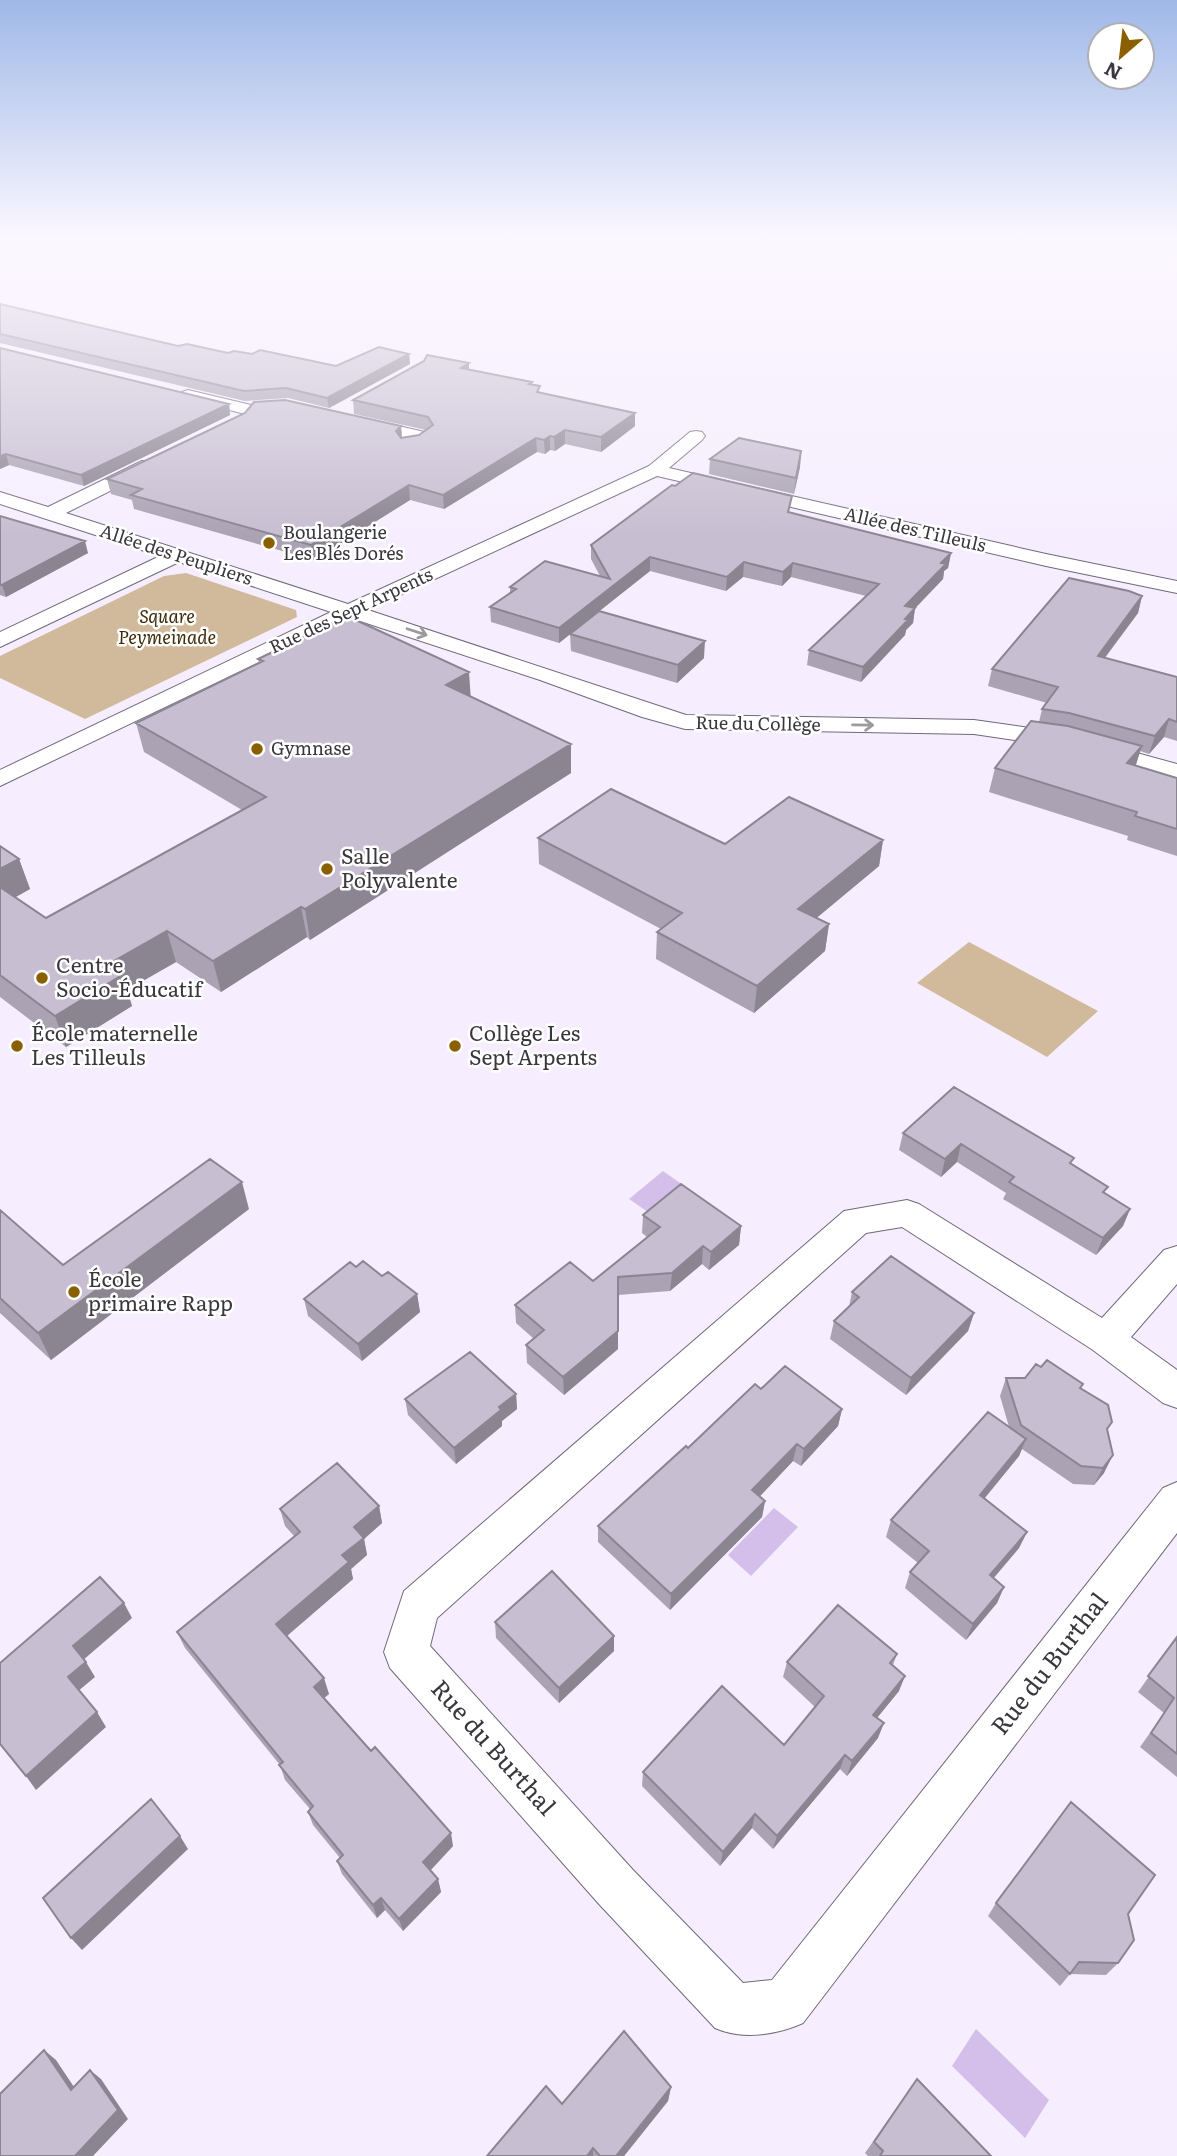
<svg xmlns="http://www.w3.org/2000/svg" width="1177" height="2156" viewBox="0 0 1177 2156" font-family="Literata,serif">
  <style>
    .green { fill: #d0ba9b }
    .water { fill: #d3bfe9 }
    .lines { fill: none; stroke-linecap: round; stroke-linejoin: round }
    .street-casing { stroke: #71687a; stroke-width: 2 }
    .street { fill: #fff; fill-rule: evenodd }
    .wall { fill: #aba3b4 }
    .shaded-wall { fill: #8b8592 }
    .building { fill: #c7bed1; stroke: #8b8592; stroke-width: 2 }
    .oneway { stroke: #9c9a9e }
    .poi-dot { fill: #8a5f00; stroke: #fff; stroke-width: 2.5 }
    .labels { text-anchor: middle; stroke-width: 5; stroke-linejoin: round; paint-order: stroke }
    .far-street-label { font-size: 18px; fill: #3a363e; stroke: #fff }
    .far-poi-label { font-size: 18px; fill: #3a363e; stroke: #fff; text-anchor: start }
    .far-park-label { font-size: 18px; font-style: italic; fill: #3e2b09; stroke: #fff }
    .poi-label { font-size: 21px; fill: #3a363e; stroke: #fff; text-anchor: start }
    .near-street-label { font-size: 24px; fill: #3a363e; stroke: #fff }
  </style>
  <rect width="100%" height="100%" fill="#f6eefe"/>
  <path class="green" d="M186,573L296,610L297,617L85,719L0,678V656L164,576Z
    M969,942L1098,1011L1047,1057L917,983Z"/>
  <path class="water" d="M663,1171L683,1185L648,1212L629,1199Z
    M774,1508L798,1527L751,1576L728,1555Z
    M976,2029L1049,2100L1025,2138L952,2066Z"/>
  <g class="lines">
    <defs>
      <path id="street" d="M188,390L251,405L253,409L245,414L182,398L180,395L182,392Z
        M359,417L429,433L432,437L415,449H403L400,445L408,439L353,426L351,422L353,418Z
        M696,431L702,432L705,436L702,440L669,468L1046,554L1177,581V593L1046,566L657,476L368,610L686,715L974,720L1064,733L1177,764V779L1062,747L974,734L685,729L642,717L540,680L351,618L0,786V770L331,612L179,562L0,647V632L160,556L0,504V492L48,507L142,461H154L157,465L154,469L66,513L348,604L649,466L690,432Z
        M907,1200L919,1204L1102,1318L1164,1250L1177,1246V1284L1131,1337L1177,1370V1408L1163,1403L1093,1350L902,1227L866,1233L437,1618L430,1646L633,1870L743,1983L772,1980L1163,1488L1177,1482V1533L803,2023C776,2035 742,2040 715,2028L599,1904L390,1668L384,1652L404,1591L844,1211Z"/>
    </defs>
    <use href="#street" class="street-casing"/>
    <use href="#street" class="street"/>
  </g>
  <path class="wall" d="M0,304L178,346L228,353L252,354L336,366L409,354L410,364L329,408L288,398L245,401L0,343Z
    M0,348L229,404L230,415L84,486L9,465L0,469Z
    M469,369L532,382V384L540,392L635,426L601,452L565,444L555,451L550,450L545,454L537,452L444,509L410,500L314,560L134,509L132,500L111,494L107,479L401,426L402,437L419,435L426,430L354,414L353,400Z
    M801,451L800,467L794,494L709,474L710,459Z
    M790,512L951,553L948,568L944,571L943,579L915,608L913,623L906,630L905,635L861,682L807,665L809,650L866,596L791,577L782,586L743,577L726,591L650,571L559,643L491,622L490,607L510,593V587L600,576L591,559V545Z
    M0,516L88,553L6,597L0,595Z
    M1142,596L1138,613L1105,658L1177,677V741L1164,737L1149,754L1140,751L1136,765L1177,778V856L1127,840L1128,836L989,792L995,768L1039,722L1042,709L1047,703L988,686L992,669Z
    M570,634L704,658L677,683L571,651Z
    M258,659L471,697L571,773L310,940L307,937L221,992L176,962L127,990L132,1006L66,1047L0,997V846L19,859L30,889L15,897L46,918L242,810L144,752L136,723L259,663Z
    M538,838L725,844L883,840L879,866L816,918L829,924L825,951L754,1013L656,959L657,932L661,929L539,864Z
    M903,1133L1072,1165L1106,1194L1130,1209L1123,1226L1096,1255L1003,1199L1006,1193L957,1162L941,1177L899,1150Z
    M249,1209L51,1360L0,1313V1210L63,1265Z
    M643,1215L741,1226L739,1245L709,1270L702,1264L670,1291L618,1295V1349L564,1395L527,1363L526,1345L534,1339L516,1323L515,1305L593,1281L647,1237L642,1233Z
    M356,1267L382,1276L417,1294L420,1312L362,1361L308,1316L304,1299Z
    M852,1292L974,1313L968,1331L906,1395L830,1339L834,1321L849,1307Z
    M1041,1367L1083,1384L1081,1388L1107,1431L1104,1473L1094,1485L1073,1484L1022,1449L1019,1456L985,1498L1027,1532L1019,1548L994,1578L1004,1587L997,1603L966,1640L905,1588L910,1572L918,1563L886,1537L891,1520L1009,1427L1000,1396L1006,1378H1025Z
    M761,1389L842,1409L838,1426L801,1466L793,1461L759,1496L765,1501L762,1517L670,1610L598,1542V1526Z
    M516,1394L517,1409L502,1421V1426L456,1464L408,1415L405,1399Z
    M379,1506L382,1523L364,1539L367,1555L351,1569L353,1579L287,1636L329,1694L324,1698L453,1846L430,1871L438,1879L441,1892L403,1931L385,1910L377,1918L342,1874L337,1861L340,1858L313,1825L308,1812L310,1809L285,1780L280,1765L185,1648L177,1632L294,1536L285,1526L280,1509Z
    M495,1622L614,1651L559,1703L496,1638Z
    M1177,1637V1777L1140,1747L1164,1713L1138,1692Z
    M897,1654L893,1665L899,1691L877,1718L878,1738L847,1776L840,1769L773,1849L752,1828L720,1866L642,1786L643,1772L784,1745L815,1707L783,1677L787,1662Z
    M996,1903L1128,1914L1118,1963L1106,1975L1070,1974L1060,1986L988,1916Z
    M917,2079L991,2156H868L865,2153Z
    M671,2087L668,2101L624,2156H487Z"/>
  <path class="shaded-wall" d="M409,354L410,364L329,408L327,398Z
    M469,363V377L461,368Z
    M229,404L230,415L84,486L81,475Z
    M635,413V426L601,452V437Z
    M401,426L402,440L396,431Z
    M565,430V444L555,451L554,437Z
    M550,436V450L545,454L544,440Z
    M536,438L537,452L444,509L443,495Z
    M801,451L800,467L794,494L796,478Z
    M6,454L9,465L0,469V456Z
    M409,485L410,500L314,560L311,545Z
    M85,541L88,553L6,597L2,585Z
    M951,553L948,568L944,571L943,579L903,621L905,606L941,563Z
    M650,557V571L559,643V628Z
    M744,562L743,577L726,591L727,577Z
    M793,563L791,577L782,586L783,572Z
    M1142,596L1138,613L1093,673L1098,656Z
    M915,608L913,623L906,630L905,635L861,682L863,667Z
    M705,641L704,658L677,683L678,665Z
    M469,672L471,701L446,685Z
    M1169,719L1164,737L1149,754L1155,736Z
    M571,744V773L310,940L305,909Z
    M1142,746L1134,770L1127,763Z
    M883,840L879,866L795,936L798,909Z
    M19,859L30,889L0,906V869Z
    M301,907L307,937L221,992L213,961Z
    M829,924L825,951L754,1013L757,986Z
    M167,931L176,962L127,990L132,1006L66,1047L55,1016L107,965Z
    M961,1144L957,1162L941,1177L945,1159Z
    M242,1182L249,1209L51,1360L38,1333Z
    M1130,1209L1123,1226L1096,1255L1103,1238Z
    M741,1226L739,1245L709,1270L711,1252Z
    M703,1246L702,1264L670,1291L672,1273Z
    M417,1294L420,1312L362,1361L358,1344Z
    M974,1313L968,1331L906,1395L911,1378Z
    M618,1331V1349L564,1395L563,1377Z
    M516,1394L517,1409L502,1421V1426L456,1464L454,1448L499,1407Z
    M842,1409L838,1426L801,1466L804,1449Z
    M1026,1439L1019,1456L973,1512L980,1495Z
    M797,1444L793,1461L750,1507L752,1490Z
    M1113,1455L1104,1473L1094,1485L1103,1468Z
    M765,1501L762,1517L670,1610L671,1594Z
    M379,1506L382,1523L364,1539L367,1555L351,1569L353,1579L282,1640L276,1624L354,1527Z
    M1027,1532L1019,1548L982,1591L990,1575Z
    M1004,1587L997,1603L966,1640L973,1624Z
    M124,1603L132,1618L82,1661L73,1646Z
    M614,1636V1651L559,1703V1688Z
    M86,1662L95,1677L77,1692L68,1677Z
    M905,1676L899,1691L867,1730L873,1715Z
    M324,1678L329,1694L319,1702L314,1687Z
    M97,1712L106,1727L36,1790L26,1776Z
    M884,1723L878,1738L847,1776L852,1761Z
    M845,1755L840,1769L773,1849L777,1836Z
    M755,1814L752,1828L720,1866L723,1852Z
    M451,1833L453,1846L426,1875L423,1862Z
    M180,1836L188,1849L82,1950L71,1938Z
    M438,1879L441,1892L403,1931L399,1919Z
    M381,1898L385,1910L377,1918L373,1905Z
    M44,2050L56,2060L82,2099L71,2090Z
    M90,2070L101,2079L128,2119L93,2156H75Z
    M671,2087L668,2101L624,2156H616Z
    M593,2148V2156H587Z"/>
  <path class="building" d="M0,304L178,346L187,344L228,353L234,351L252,354L260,350L336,366L379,347L409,354L327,398L286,388L244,391L0,334Z
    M0,348L229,404L81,475L6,454L0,456Z
    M427,355L469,363L461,368L532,382L529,384L540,386L537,392L635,413L601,437L565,430L554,437L550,436L544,440L536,438L443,495L409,485L311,545L131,495L142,489L107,479L245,413L254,402L285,400L401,426L396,431L401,438L419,435L433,425L428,417L353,400L424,361Z
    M739,438L801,451L796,478L710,459Z
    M693,473L792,496L788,512L951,553L941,563L946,564L905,606L915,608L905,619L908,620L863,667L809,650L879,584L793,563L783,572L744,562L727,577L650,557L559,628L490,607L516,589L510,587L545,561L610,579L591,545L672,485L675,486Z
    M0,516L85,541L2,585H0Z
    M1069,578L1129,591L1142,596L1098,656L1177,677V722L1169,719L1155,736L1069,713L1042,709L1058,687L992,669Z
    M599,611L705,641L678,665L570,634Z
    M347,616L469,672L446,685L571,744L305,909L301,907L213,961L167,931L107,965L122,975L55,1016L0,975V887L46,918L266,797L136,723L263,661L258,659Z
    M1031,721L1068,726L1142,746L1127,763L1177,778V829L1135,816L1137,812L995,768Z
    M611,789L725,844L789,797L883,840L798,909L829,924L757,986L657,932L682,913L538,838Z
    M0,846L19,859L0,869Z
    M954,1087L1074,1158L1070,1163L1108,1187L1103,1192L1130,1209L1103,1238L1009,1182L1014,1177L961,1144L945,1159L903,1133Z
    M210,1159L242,1182L38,1333L0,1298V1210L63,1265Z
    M681,1184L741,1226L711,1252L703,1246L672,1273L618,1277V1331L563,1377L526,1345L544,1330L515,1305L570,1262L593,1281L660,1227L643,1215Z
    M891,1256L974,1313L911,1378L834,1321L859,1297L852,1292Z
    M363,1261L382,1276L388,1272L417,1294L358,1344L304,1299L350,1262L356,1267Z
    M470,1352L516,1394L499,1407L501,1410L454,1448L405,1399Z
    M1047,1360L1083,1384L1080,1388L1108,1405L1112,1422L1107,1429L1113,1455L1103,1468L1081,1466L1021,1425L1006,1378H1025L1036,1364L1041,1367Z
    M785,1366L842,1409L804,1449L797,1444L752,1490L765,1501L671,1594L598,1526L686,1446L688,1448L755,1384L761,1389Z
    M988,1412L1026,1439L980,1495L1027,1532L990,1575L1004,1587L973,1624L910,1572L929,1551L891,1520Z
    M337,1463L379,1506L354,1527L364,1538L342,1555L349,1562L276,1624L324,1678L314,1687L371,1751L375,1747L451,1833L423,1862L438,1879L399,1919L381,1898L373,1905L337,1861L343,1855L308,1812L313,1806L279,1765L283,1762L177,1632L300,1532L280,1509Z
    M552,1571L614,1636L559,1688L495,1622Z
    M100,1577L124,1603L73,1646L86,1662L68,1677L97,1712L26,1776L0,1744V1663Z
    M838,1605L897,1654L890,1663L905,1676L873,1715L884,1723L852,1761L845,1755L777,1836L755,1814L723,1852L643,1772L722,1686L784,1745L824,1696L787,1662Z
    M1177,1637V1754L1151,1733L1174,1698L1148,1676Z
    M151,1799L180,1836L71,1938L43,1898Z
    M1071,1802L1155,1875L1128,1914L1134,1940L1118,1963L1079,1962L1070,1974L996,1903Z
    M624,2031L671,2087L616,2156H600L593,2148L587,2156H487L546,2086L562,2104Z
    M44,2050L71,2090L90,2070L118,2110L75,2156H0V2094Z
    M917,2079L991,2156H880L883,2151L874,2142Z"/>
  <defs><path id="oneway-shaft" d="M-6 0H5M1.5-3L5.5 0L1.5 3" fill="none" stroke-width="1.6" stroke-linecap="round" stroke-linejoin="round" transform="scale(1.75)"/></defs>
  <g class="oneway">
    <use href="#oneway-shaft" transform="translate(417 632) rotate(18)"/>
    <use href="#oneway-shaft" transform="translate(863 725) rotate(1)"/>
  </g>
  <linearGradient id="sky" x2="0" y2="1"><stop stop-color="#9fb8e8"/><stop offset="0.44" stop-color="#fbf7ff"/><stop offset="1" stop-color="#fbf7ff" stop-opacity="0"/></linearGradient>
  <rect width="1177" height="537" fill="url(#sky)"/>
  <g class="poi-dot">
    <circle cx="269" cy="543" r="7"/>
    <circle cx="257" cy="749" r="7"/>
    <circle cx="327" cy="869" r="7"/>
    <circle cx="42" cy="978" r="7"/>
    <circle cx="17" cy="1046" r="7"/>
    <circle cx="455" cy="1046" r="7"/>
    <circle cx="74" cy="1292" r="7"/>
  </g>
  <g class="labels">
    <g class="far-street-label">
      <text transform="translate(915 530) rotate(13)" y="6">Allée des Tilleuls</text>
      <text transform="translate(176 555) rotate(18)" y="6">Allée des Peupliers</text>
      <text transform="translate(351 611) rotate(-25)" y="6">Rue des Sept Arpents</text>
      <text transform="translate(758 724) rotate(1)" y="6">Rue du Collège</text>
    </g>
    <g class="far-poi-label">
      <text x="283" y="539">Boulangerie<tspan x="283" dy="21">Les Blés Dorés</tspan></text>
      <text x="271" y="755">Gymnase</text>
    </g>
    <g class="far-park-label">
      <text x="167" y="623">Square<tspan x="167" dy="21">Peymeinade</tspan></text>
    </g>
    <g class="poi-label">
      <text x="341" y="864">Salle<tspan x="341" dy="24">Polyvalente</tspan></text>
      <text x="56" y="973">Centre<tspan x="56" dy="24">Socio-Éducatif</tspan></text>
      <text x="31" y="1041">École maternelle<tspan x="31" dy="24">Les Tilleuls</tspan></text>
      <text x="469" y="1041">Collège Les<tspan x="469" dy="24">Sept Arpents</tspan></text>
      <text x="88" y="1287">École<tspan x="88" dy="24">primaire Rapp</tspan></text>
    </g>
    <g class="near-street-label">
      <text transform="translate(1050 1664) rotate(-52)" y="8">Rue du Burthal</text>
      <text transform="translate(493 1748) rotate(48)" y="8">Rue du Burthal</text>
    </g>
  </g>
  <g transform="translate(1121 56) rotate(208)"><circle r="33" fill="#ffffff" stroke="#b0afb2" stroke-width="2"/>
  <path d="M0-5L12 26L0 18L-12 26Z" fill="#8a5f00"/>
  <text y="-10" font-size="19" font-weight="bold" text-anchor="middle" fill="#3a363e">N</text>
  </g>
</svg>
